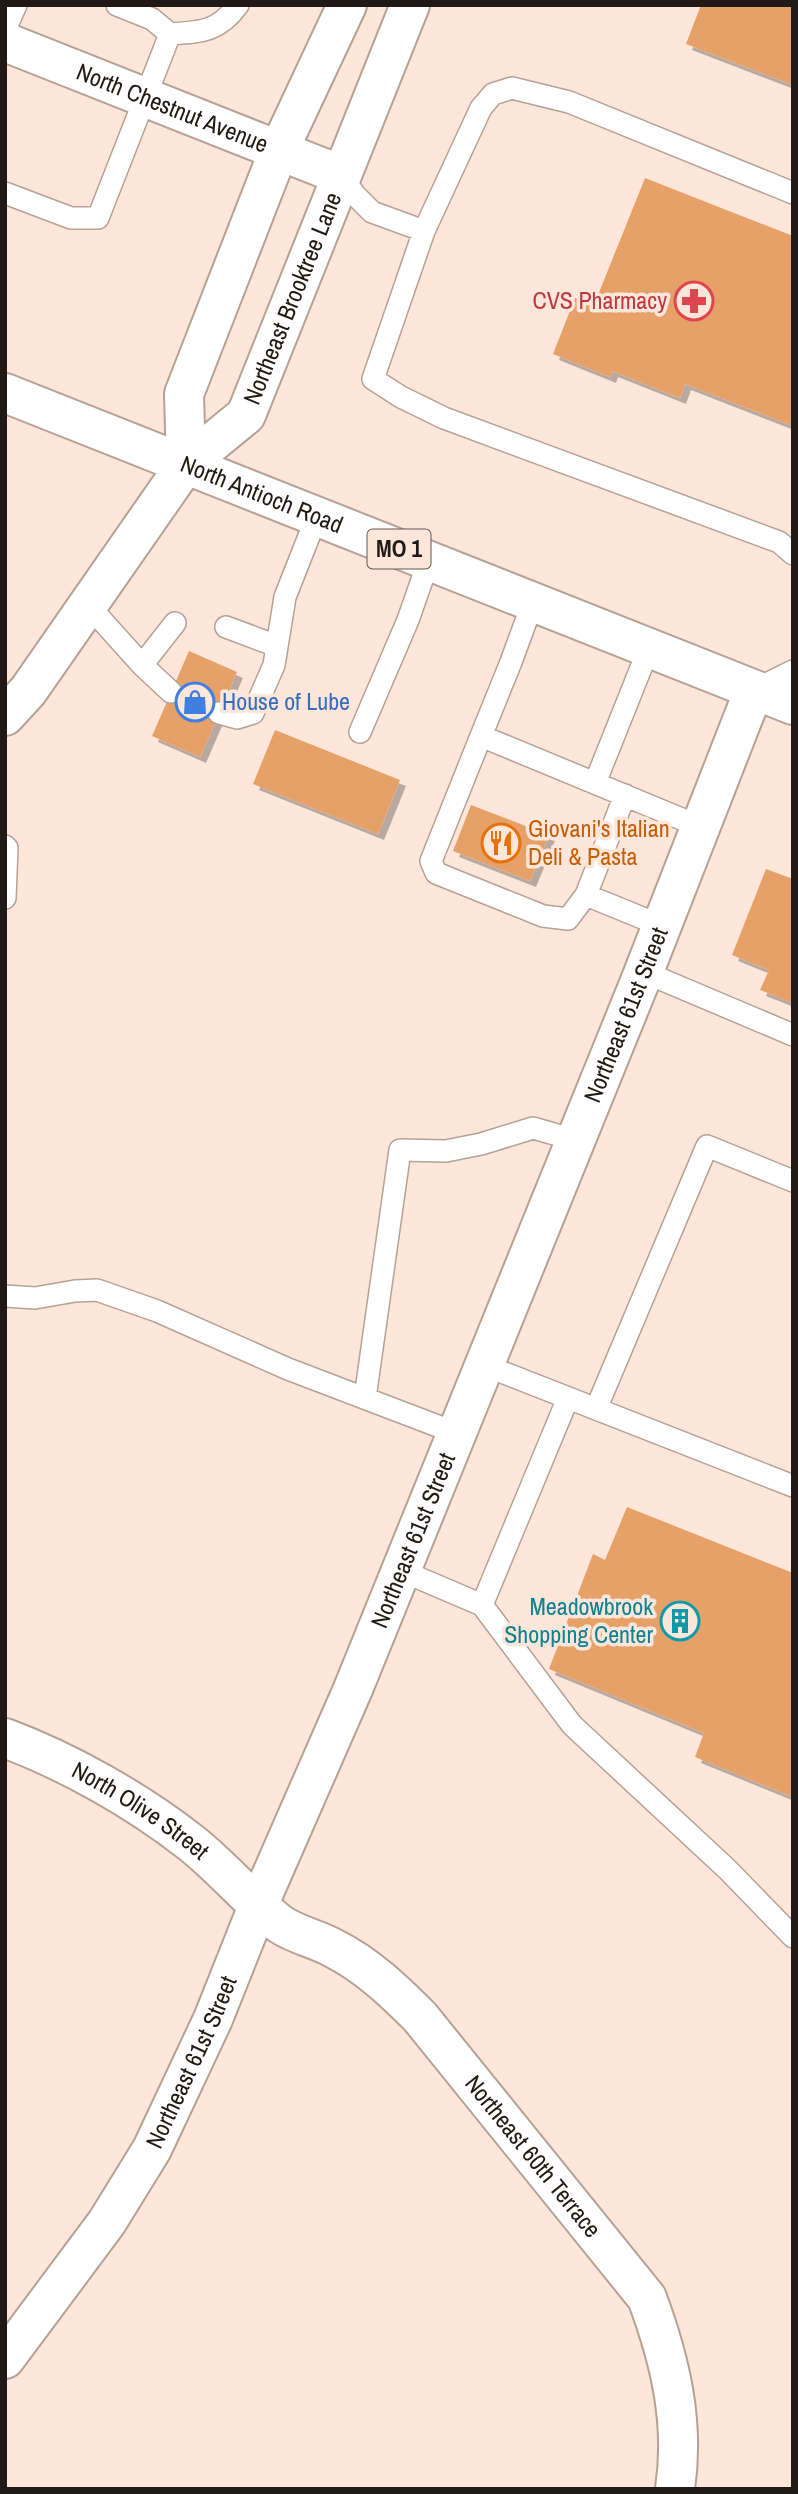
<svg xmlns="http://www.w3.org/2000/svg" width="798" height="2494" viewBox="0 0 798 2494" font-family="'Archivo Narrow',sans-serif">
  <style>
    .building { fill: #e6a168; filter: url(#shadow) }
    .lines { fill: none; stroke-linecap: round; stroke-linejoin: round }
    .lane-casing { stroke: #b6a195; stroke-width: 24 }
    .street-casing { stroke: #b6a195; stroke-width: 42 }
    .secondary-casing { stroke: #b6a195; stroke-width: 42 }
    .primary-casing { stroke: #b6a195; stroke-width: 42 }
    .lane { stroke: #fff; stroke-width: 21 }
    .street { stroke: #fff; stroke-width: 38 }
    .secondary { stroke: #fff; stroke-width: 38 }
    .primary { stroke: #fff; stroke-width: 38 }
    .labels { text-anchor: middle; stroke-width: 7; stroke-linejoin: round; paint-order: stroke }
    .shield { fill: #fee7da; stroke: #635750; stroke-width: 2 }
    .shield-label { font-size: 23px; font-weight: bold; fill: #211915 }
    .street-label { font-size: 24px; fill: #211915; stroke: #fee7da }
    .health-label { font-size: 24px; fill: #be3a42; stroke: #fee7da; text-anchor: end }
    .shop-label { font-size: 24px; fill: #366cbe; stroke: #fee7da; text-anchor: start }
    .food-label { font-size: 24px; fill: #c56008; stroke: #fee7da; text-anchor: start }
    .culture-label { font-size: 24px; fill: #0d838f; stroke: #fee7da; text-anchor: end }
  </style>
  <defs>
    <filter id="shadow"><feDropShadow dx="6" dy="6" stdDeviation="0" flood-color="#0004"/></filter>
  </defs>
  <rect width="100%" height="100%" fill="#fee7da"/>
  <path class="building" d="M701,5H793V85L686,44Z
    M645,178L793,236V426L685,384L680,398L612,371L610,377L553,354L575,298L594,305Z
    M189,651L237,672L200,757L152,736Z
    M275,730L400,780L378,834L253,784Z
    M471,805L549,835L530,881L453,851Z
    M766,869L793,879V1003L760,990L769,970L732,955Z
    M627,1507L793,1573V1797L695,1757L704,1733L549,1669L593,1554L605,1560Z"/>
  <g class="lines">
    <defs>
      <path id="lane" d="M5,30L16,5
        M170,34C201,32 218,32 238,5
        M341,175L355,195L372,212L424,231L373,379L401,397L444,418L779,542L793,554
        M5,193L71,218H98L170,34L152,19L117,5
        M424,231L481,108L493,94L512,88L569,102L793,193
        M88,605L142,665L171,692
        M226,627L277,646
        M142,665L175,623
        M754,690L793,671
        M219,713L237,718L253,713L274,665L285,597L317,516
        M360,732L408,620L429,560
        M481,736L511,662L533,602
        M595,783L649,648
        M5,846L7,848L5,898
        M586,895L625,795
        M662,926L586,895L568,919L543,916L436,873L431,861L481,736L701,827
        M644,972L793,1035
        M5,1296L35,1298L75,1291L97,1290L157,1311L288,1369L456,1433
        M484,1365L793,1486
        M365,1398L400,1150L446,1151L481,1144L533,1128L575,1140
        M596,1409L707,1146L793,1181
        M400,1570L482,1605L568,1398
        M482,1605L572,1725L727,1869L793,1937"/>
      <g id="street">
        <path id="s1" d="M5,42L341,175"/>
        <path d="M5,716L28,691L186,464"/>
        <path id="s2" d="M5,1738C69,1762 136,1800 190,1842C222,1867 248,1899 280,1924C296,1935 317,1939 333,1948C367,1965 394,1991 420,2017L647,2298C670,2360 685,2422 675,2489"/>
        <path id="s3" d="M5,2359L107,2222L152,2149L213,2019L258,1906L353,1689L641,979L754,690"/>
      </g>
      <g id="secondary">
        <path id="s4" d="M186,464L246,415L410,5"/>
        <path d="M186,464L184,394L279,150L347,5"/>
      </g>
      <g id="primary">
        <path id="s5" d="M5,393L793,705"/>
      </g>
    </defs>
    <use href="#lane" class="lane-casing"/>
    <use href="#street" class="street-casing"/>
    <use href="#secondary" class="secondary-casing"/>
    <use href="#primary" class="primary-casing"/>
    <use href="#lane" class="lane"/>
    <use href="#street" class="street"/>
    <use href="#secondary" class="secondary"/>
    <use href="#primary" class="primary"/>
  </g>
  <defs>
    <symbol id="pharmacy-ring" viewBox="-11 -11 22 22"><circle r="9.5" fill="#fee7da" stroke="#e0444e" stroke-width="1.5"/><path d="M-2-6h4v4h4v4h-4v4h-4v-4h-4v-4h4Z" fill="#e0444e"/></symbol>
    <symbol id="shop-ring" viewBox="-11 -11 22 22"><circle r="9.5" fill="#fee7da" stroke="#3f7fe0" stroke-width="1.5"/><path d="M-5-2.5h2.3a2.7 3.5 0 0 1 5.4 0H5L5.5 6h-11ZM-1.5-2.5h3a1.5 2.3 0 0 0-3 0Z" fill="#3f7fe0"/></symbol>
    <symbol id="restaurant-ring" viewBox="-11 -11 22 22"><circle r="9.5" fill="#fee7da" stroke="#e8710a" stroke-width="1.5"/><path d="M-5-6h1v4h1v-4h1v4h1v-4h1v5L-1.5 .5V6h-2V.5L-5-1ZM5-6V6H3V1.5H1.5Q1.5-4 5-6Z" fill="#e8710a"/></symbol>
    <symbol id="building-ring" viewBox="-11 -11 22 22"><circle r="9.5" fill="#fee7da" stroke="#0f9aa8" stroke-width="1.5"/><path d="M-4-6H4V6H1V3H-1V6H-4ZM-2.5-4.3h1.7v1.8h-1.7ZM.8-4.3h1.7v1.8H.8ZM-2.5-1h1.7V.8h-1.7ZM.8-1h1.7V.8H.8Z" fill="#0f9aa8"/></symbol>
  </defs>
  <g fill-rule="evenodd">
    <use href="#pharmacy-ring" x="672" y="279" width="44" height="44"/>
    <use href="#shop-ring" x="173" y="680" width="44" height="44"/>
    <use href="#restaurant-ring" x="479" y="821" width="44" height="44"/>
    <use href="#building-ring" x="658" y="1599" width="44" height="44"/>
  </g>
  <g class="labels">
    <rect class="shield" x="367.5" y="529.5" width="63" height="39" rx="5"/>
    <g class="shield-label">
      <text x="399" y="557">MO 1</text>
    </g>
    <g class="street-label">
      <text dy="8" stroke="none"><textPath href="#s1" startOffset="180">North Chestnut Avenue</textPath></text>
      <text dy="8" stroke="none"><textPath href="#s4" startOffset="203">Northeast Brooktree Lane</textPath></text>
      <text dy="8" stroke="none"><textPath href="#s5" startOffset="276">North Antioch Road</textPath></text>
      <text dy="8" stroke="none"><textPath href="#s3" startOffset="1486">Northeast 61st Street</textPath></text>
      <text dy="8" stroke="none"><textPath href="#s3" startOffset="919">Northeast 61st Street</textPath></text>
      <text dy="8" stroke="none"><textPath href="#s2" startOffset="154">North Olive Street</textPath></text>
      <text dy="8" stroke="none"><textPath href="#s3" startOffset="352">Northeast 61st Street</textPath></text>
      <text dy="8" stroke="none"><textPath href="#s2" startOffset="684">Northeast 60th Terrace</textPath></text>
    </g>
    <g class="health-label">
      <text x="667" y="309">CVS Pharmacy</text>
    </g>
    <g class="shop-label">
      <text x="222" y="710">House of Lube</text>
    </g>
    <g class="food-label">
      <text x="528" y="837">Giovani's Italian<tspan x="528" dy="28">Deli &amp; Pasta</tspan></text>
    </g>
    <g class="culture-label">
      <text x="653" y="1615">Meadowbrook<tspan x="653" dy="28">Shopping Center</tspan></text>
    </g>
  </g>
  <rect width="798" height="2494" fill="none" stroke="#211915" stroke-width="14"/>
</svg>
